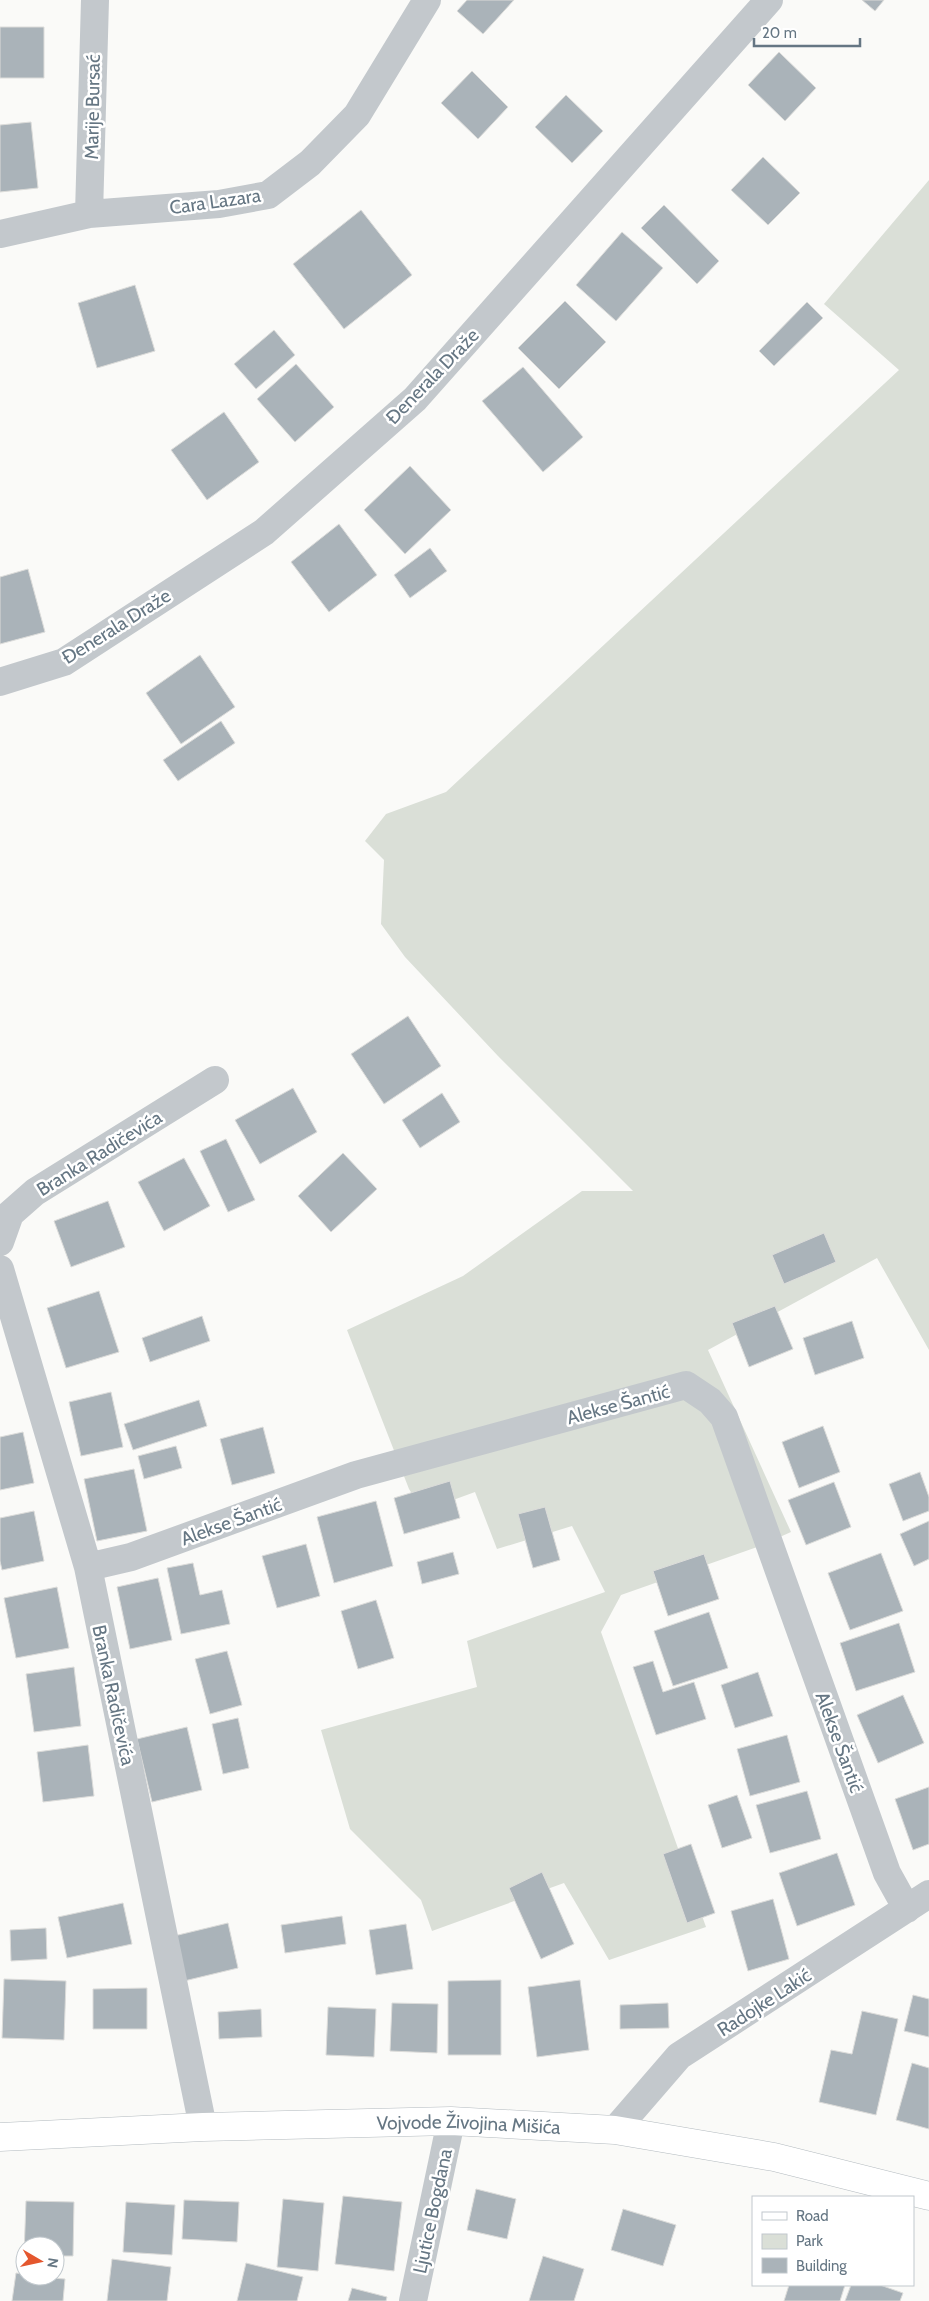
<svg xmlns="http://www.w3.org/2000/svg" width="929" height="2301" viewBox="0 0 929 2301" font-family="Cabin,sans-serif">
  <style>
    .green { fill: #dadfd7 }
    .building { fill: #aab3b9; stroke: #dcdcda }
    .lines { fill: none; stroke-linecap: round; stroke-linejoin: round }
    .secondary-casing { stroke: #b3babf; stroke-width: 29 }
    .street { stroke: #c3c8cc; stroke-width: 28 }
    .secondary { stroke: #fff; stroke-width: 28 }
    .labels { text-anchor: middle; stroke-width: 5; stroke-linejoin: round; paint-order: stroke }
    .street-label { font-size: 19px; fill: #657683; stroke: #fff }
  </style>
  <rect width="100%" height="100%" fill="#fafaf8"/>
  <path class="green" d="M929,180V1350L877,1258L708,1350L791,1532L760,1546L621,1595L601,1632L706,1927L609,1960L564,1883L432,1931L421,1900L350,1829L321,1730L477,1687L467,1641L605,1592L572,1526L497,1549L475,1492L423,1511L409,1489L347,1330L463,1276L582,1191H633L498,1056L405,957L381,924L384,860L365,841L386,814L446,792L899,370L824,304Z"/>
  <path class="building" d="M467,0H514L483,34L457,11Z
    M862,0H884L875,11Z
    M0,27H44V78H0Z
    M779,52L816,88L785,121L748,85Z
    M472,71L508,107L478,139L441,103Z
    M566,95L603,131L572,163L535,127Z
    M31,122L38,188L0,192V125Z
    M763,157L800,193L768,225L731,190Z
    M664,205L719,261L697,284L641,228Z
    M361,210L412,275L344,329L293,264Z
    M622,232L663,268L616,321L576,285Z
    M135,285L155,351L97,368L78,303Z
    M565,301L606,342L559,389L518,348Z
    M807,302L823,318L774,366L759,351Z
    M274,330L295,355L256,389L234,364Z
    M296,364L334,407L295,442L257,399Z
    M523,367L583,437L543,472L482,401Z
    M224,412L259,462L207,500L171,450Z
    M410,466L451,510L405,554L364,510Z
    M339,524L377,575L329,612L291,562Z
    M430,548L447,571L410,598L394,575Z
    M28,569L45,632L0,644V577Z
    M200,655L235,707L181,744L146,693Z
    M221,721L235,743L178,781L163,760Z
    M408,1016L441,1066L384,1104L351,1054Z
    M293,1088L317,1132L260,1164L235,1120Z
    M442,1093L460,1122L420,1148L402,1120Z
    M226,1139L255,1200L228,1212L200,1151Z
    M343,1153L377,1189L331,1232L298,1196Z
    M184,1158L210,1206L164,1231L138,1182Z
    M108,1201L125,1247L71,1267L54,1221Z
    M824,1233L836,1262L784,1284L772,1255Z
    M99,1291L119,1352L66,1368L47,1308Z
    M775,1306L793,1349L749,1367L732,1323Z
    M202,1316L210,1341L150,1362L142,1338Z
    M852,1321L864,1358L815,1375L803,1338Z
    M111,1392L123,1447L81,1456L69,1402Z
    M199,1400L207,1426L133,1450L124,1424Z
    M823,1426L840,1472L799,1488L782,1442Z
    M263,1427L275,1473L232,1485L220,1439Z
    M23,1432L34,1483L0,1490V1437Z
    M176,1446L182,1468L144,1479L138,1456Z
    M134,1469L147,1531L97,1541L84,1479Z
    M920,1472L929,1497V1511L903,1521L889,1484Z
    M450,1481L460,1518L404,1534L394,1498Z
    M834,1482L851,1527L806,1545L788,1500Z
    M376,1501L393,1566L334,1583L317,1517Z
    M545,1507L560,1560L533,1568L518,1514Z
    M34,1511L44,1561L2,1570L0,1561V1518Z
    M929,1521V1559L914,1566L900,1534Z
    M306,1544L320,1596L277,1608L262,1556Z
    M453,1552L459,1574L422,1584L417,1562Z
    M881,1553L903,1611L850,1630L828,1573Z
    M704,1554L719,1599L668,1616L653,1571Z
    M193,1563L200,1595L222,1590L230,1624L181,1634L167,1568Z
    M158,1578L172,1640L130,1649L117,1587Z
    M57,1587L69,1648L16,1658L4,1598Z
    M376,1600L394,1658L358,1669L341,1611Z
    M709,1612L728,1668L673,1686L654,1631Z
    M899,1623L915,1672L856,1691L840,1643Z
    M227,1651L242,1705L210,1714L195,1659Z
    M653,1661L663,1692L694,1682L706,1719L656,1735L633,1667Z
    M74,1667L81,1726L34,1732L26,1674Z
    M758,1672L773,1716L735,1728L721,1685Z
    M903,1695L924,1743L878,1763L857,1715Z
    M238,1718L249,1768L223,1774L212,1724Z
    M187,1727L202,1790L152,1802L137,1739Z
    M787,1735L800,1782L750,1796L737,1749Z
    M88,1745L94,1796L43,1802L37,1752Z
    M929,1787V1844L913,1850L895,1799Z
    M807,1791L821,1839L770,1853L756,1805Z
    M737,1795L752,1838L722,1848L708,1805Z
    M691,1844L715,1913L687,1923L663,1854Z
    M837,1853L855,1905L797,1926L779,1873Z
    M542,1872L574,1944L541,1959L509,1888Z
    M773,1899L789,1959L748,1971L731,1911Z
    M123,1903L132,1944L67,1958L58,1917Z
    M342,1916L346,1944L285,1953L281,1925Z
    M228,1923L238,1968L184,1981L174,1936Z
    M406,1924L413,1969L376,1975L369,1930Z
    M46,1928L47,1959L11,1961L10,1930Z
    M4,1979L66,1981L64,2040L2,2038Z
    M501,1980V2055H448V1981Z
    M580,1980L589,2050L537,2057L528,1987Z
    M147,1988V2029H93V1989Z
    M913,1995L929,1999V2037L904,2031Z
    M392,2003L438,2004L437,2053L390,2051Z
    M668,2003L669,2028L620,2029V2005Z
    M328,2007L376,2009L374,2057L326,2055Z
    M261,2009L262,2037L219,2039L218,2012Z
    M862,2011L898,2019L876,2115L819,2102L831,2050L852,2054Z
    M912,2063L929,2068V2129L896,2120Z
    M476,2189L516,2199L507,2239L467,2230Z
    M343,2196L402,2202L394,2271L335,2264Z
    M283,2199L324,2203L318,2271L277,2267Z
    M184,2200L239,2202L237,2242L182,2239Z
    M26,2201L74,2202L73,2256H55V2246H25L24,2255Z
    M126,2202L175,2205L172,2255L123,2252Z
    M623,2209L676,2225L663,2266L611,2250Z
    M543,2256L584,2269L574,2301H529Z
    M112,2259L171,2267L167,2301H107Z
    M246,2263L303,2277L297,2301H237Z
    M16,2273L25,2274V2276L65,2279L63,2301H12Z
    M789,2285H845L840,2301H784Z
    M851,2285H880L903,2293L900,2301H845Z
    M352,2288L387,2297L386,2301H348Z"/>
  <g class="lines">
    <defs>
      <g id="secondary">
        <path id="s1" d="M0,2137L203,2127L451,2121L615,2130L774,2157L929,2196"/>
      </g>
    </defs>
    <use href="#secondary" class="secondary-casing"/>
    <path class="street" d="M89,214L95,0
      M0,234L89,214L219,204L268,195L310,163L357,115L427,0
      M0,682L64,662L264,532L415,399L769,0
      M0,1242L10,1214L35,1192L215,1080
      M0,1269L88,1567L203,2127
      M88,1567L131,1557L356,1475L686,1385L710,1401L724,1417L887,1873L907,1909
      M615,2130L679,2056L929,1894
      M413,2301L451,2121"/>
    <use href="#secondary" class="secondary"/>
  </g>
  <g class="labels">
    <g class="street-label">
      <text transform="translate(92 107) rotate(-89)" y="7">Marije Bursać</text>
      <text transform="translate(215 201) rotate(-8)" y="7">Cara Lazara</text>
      <text transform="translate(432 376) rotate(-46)" y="7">Đenerala Draže</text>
      <text transform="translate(116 626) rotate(-32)" y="7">Đenerala Draže</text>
      <text transform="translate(99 1153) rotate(-32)" y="7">Branka Radičevića</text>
      <text transform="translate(618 1404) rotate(-15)" y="7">Alekse Šantić</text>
      <text transform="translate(231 1521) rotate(-20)" y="7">Alekse Šantić</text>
      <text transform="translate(114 1695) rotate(78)" y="7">Branka Radičevića</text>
      <text transform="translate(840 1742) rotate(70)" y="7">Alekse Šantić</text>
      <text transform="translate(764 2002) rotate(-33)" y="7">Radojke Lakić</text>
      <text dy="7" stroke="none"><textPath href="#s1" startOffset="469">Vojvode Živojina Mišića</textPath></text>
      <text transform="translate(432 2211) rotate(-78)" y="7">Ljutice Bogdana</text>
    </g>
  </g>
  <rect x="752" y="2196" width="162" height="90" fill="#ffffff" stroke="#c1c8cd"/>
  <rect x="762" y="2212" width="25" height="8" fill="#ffffff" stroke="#c1c8cd"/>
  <text x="796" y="2221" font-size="15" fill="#657683">Road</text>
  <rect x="762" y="2234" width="25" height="15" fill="#dadfd7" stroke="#c1c8cd"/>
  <text x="796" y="2246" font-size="15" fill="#657683">Park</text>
  <rect x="762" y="2258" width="25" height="15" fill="#aab3b9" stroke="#c1c8cd"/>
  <text x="796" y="2271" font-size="15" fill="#657683">Building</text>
  <g transform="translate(40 2261) rotate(99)"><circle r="24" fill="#ffffff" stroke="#c1c8cd"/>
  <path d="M0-4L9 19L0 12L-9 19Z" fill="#e4572e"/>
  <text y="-8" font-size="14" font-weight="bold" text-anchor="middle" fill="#657683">N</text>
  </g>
  <path d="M754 38v8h106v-8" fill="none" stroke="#657683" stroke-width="2.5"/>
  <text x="762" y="38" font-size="15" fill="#657683" stroke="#ffffff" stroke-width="4" paint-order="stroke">20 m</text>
</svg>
